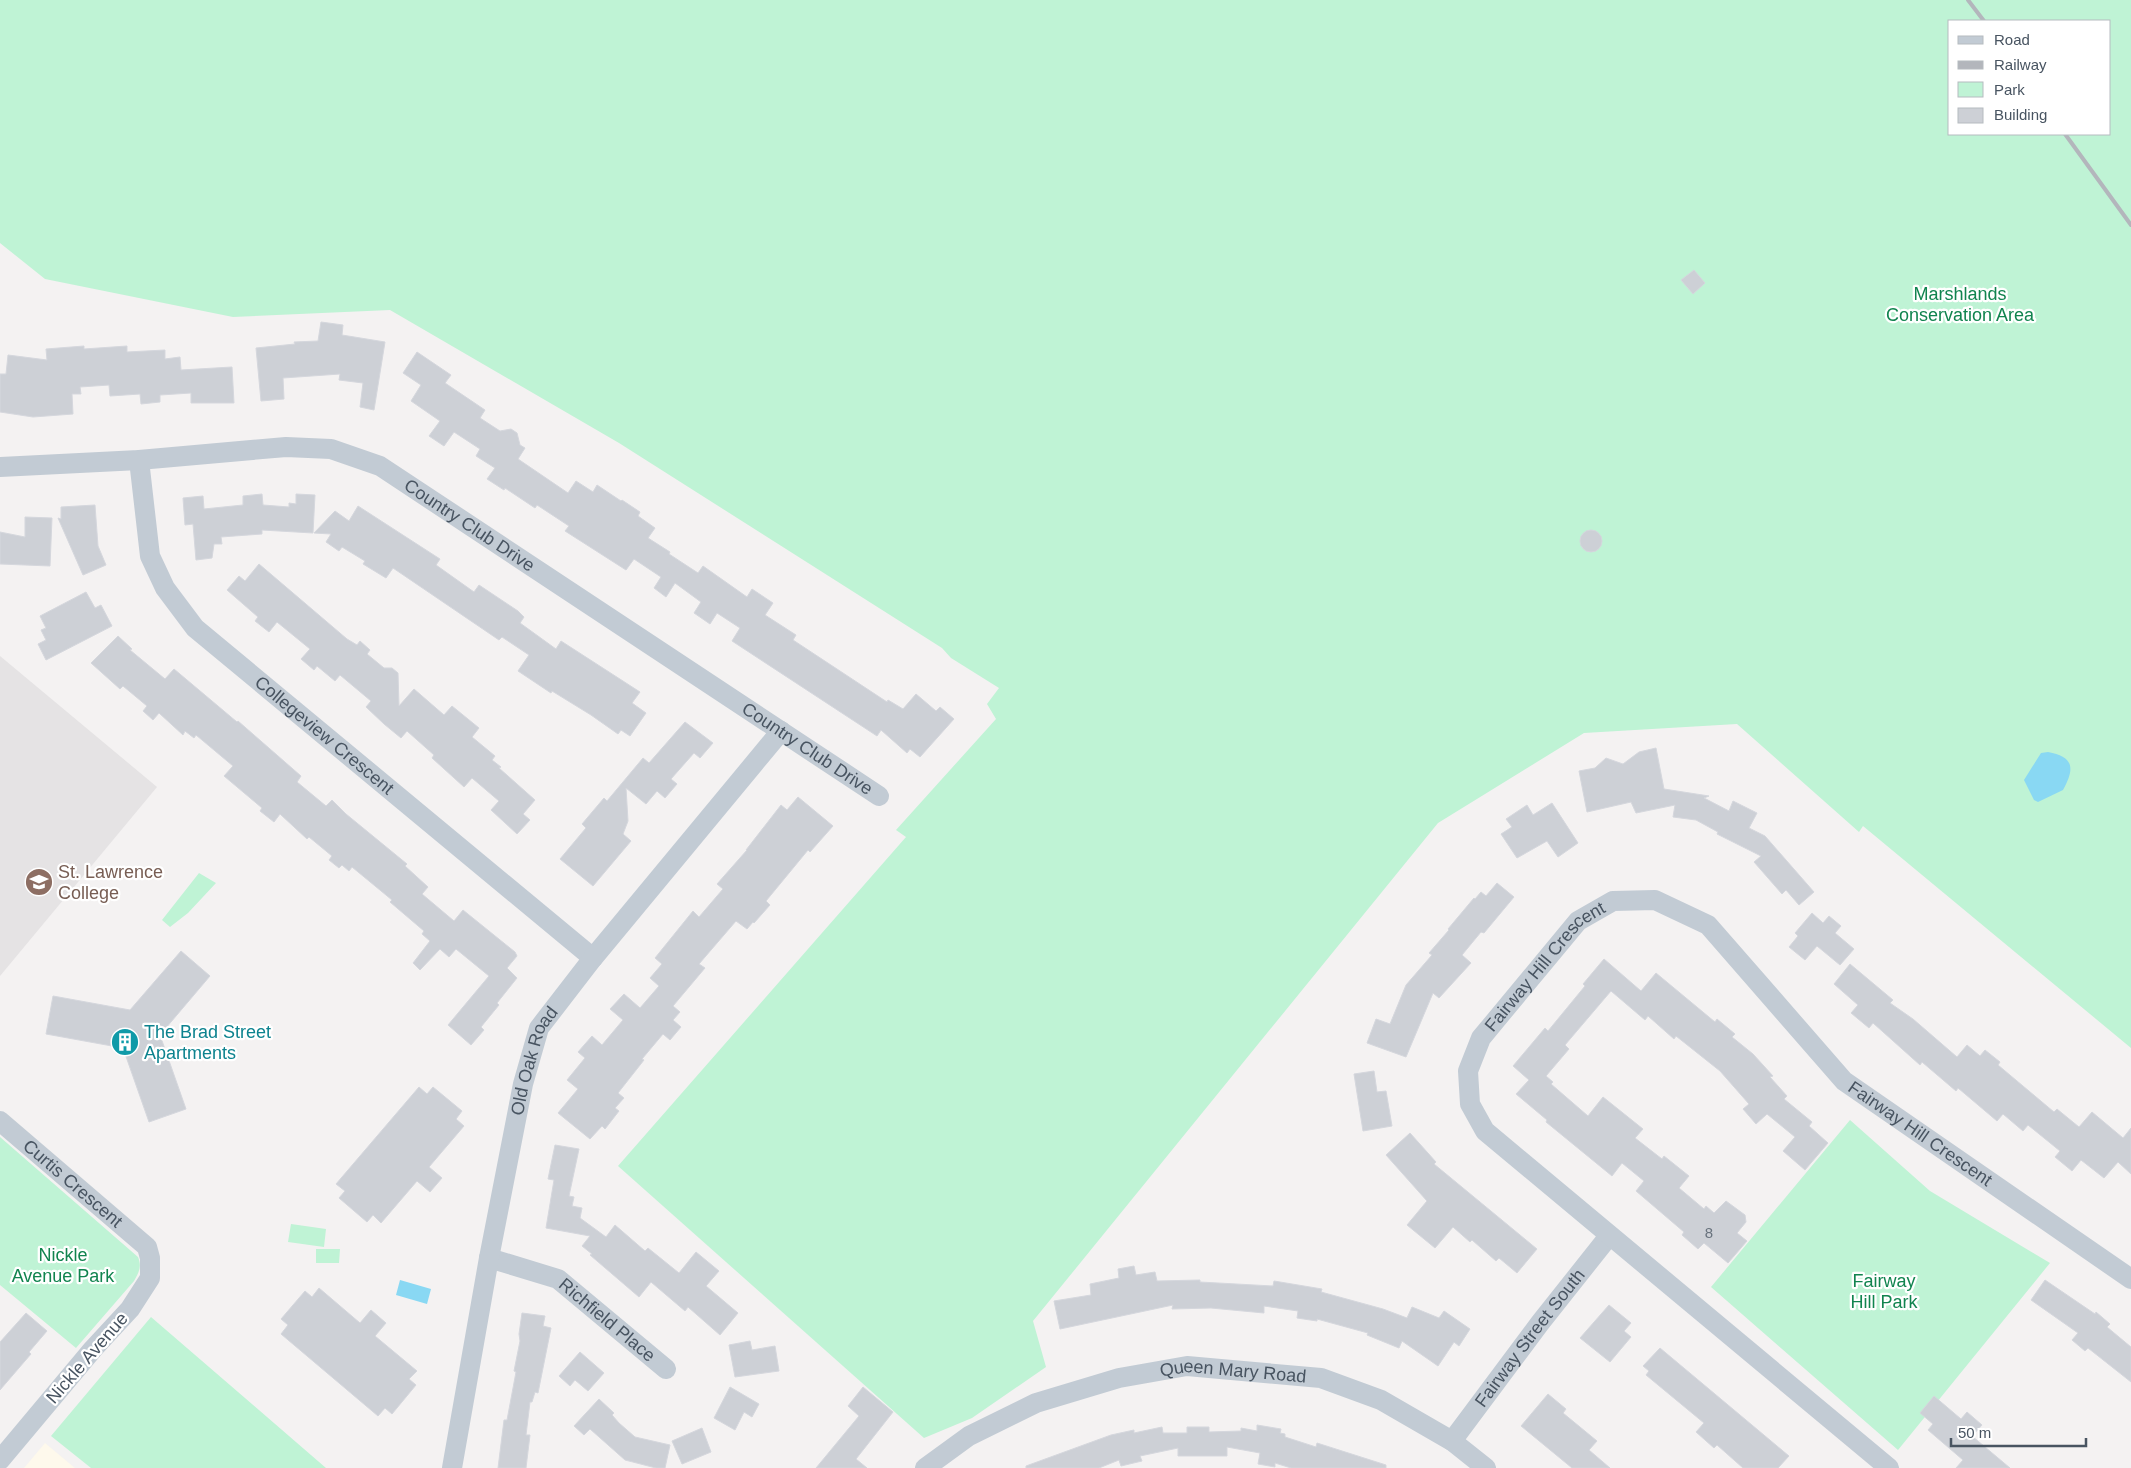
<svg xmlns="http://www.w3.org/2000/svg" width="2131" height="1468" viewBox="0 0 2131 1468" font-family="Helvetica,sans-serif">
  <style>
    .commercial { fill: #fef9ec }
    .education { fill: #e5e3e4 }
    .green { fill: #bff3d5; fill-rule: evenodd }
    .water { fill: #89d8f3 }
    .building { fill: #cdd0d6; stroke: #d5d7dd }
    .lines { fill: none; stroke-linecap: round; stroke-linejoin: round }
    .minor { stroke: #c2cbd4; stroke-width: 20 }
    .rail { stroke: #b3b6bc; stroke-width: 4 }
    .labels { text-anchor: middle; stroke-width: 4.5; stroke-linejoin: round; paint-order: stroke }
    .number-label { font-size: 15px; fill: #69737e }
    .park-label { font-size: 18px; fill: #11844f; stroke: #fff }
    .street-label { font-size: 18px; fill: #485461; stroke: #fff }
    .education-label { font-size: 18px; fill: #785e54; stroke: #fff; text-anchor: start }
    .culture-label { font-size: 18px; fill: #0d838f; stroke: #fff; text-anchor: start }
  </style>
  <rect width="100%" height="100%" fill="#f4f2f2"/>
  <path class="commercial" d="M45,1443L75,1468H24Z"/>
  <path class="education" d="M0,656L157,787L0,976Z"/>
  <path class="green" d="M0,0H2131V1048L1863,826L1859,832L1737,724L1584,733L1438,823L1033,1321L1046,1367L972,1418L924,1438L618,1166L906,837L896,830L996,719L987,704L999,688L951,658L942,648L619,443L390,310L233,317L45,279L0,243ZM1950,21H2110V134H1950Z
    M199,873L216,883L188,913L170,927L162,920Z
    M1850,1120L1930,1191L2050,1263L1898,1450L1711,1287Z
    M0,1137L138,1257C142,1267 139,1272 134,1281L76,1348L0,1285Z
    M291,1224L326,1229L324,1247L288,1242Z
    M316,1249H340L339,1263H316Z
    M151,1317L326,1468H91L51,1436Z"/>
  <path class="water" d="M2048,752C2074,757 2075,768 2063,790L2038,802L2034,800L2024,780L2041,753Z
    M400,1280L431,1289L427,1304L396,1295Z"/>
  <path class="building" d="M1694,270L1705,283L1693,294L1681,280Z
    M321,322L343,325L342,335L385,342L374,410L360,407L363,383L339,380L340,374L283,378L284,399L261,401L256,348L295,344L294,342L318,341Z
    M84,346V349L127,346V352L165,350V359L180,357L181,370L232,367L234,403H191V393L160,395V402L141,404L140,394L110,396L109,385L80,387L81,394H72L73,414L33,417L0,412V374H6L8,355L47,360L46,349Z
    M417,352L451,375L445,383L485,410L480,418L500,431L511,429L517,433L520,445L525,448L518,459L568,493L576,481L593,492L597,485L621,501L622,500L640,512L638,516L655,528L648,538L670,552L669,554L698,573L703,566L747,597L752,589L773,603L765,615L796,635L793,640L887,702L888,700L903,709L916,694L936,711L940,707L954,719L920,757L910,749L907,753L881,730L877,736L732,641L740,628L717,613L710,624L694,613L701,602L675,583L666,597L654,588L661,577L634,559L626,570L565,531L569,526L537,505L535,508L505,488L504,490L487,479L495,468L476,456L480,449L454,432L444,446L429,436L440,421L411,401L421,385L403,373Z
    M262,494L263,505L289,507V503L296,504V494L315,495L313,533L262,530V534L221,537L222,544H214L212,558L196,560L193,524L185,525L183,498L203,496L204,509L243,505V496Z
    M95,505L98,546L106,565L83,575L58,518L61,519V507Z
    M358,506L440,559L436,565L474,592L479,585L518,611L524,617L520,623L556,649L561,641L640,692L632,703L646,713L630,736L621,730L618,734L591,715L552,691L551,693L518,671L529,655L502,637L499,640L393,568L386,578L363,564L365,561L342,547L339,551L326,542L331,534L314,533L335,511L349,521Z
    M25,517L52,518L50,566L0,564V532L25,537Z
    M1580 541a11 11 0 1 1 22 0a11 11 0 1 1-22 0Z
    M259,564L347,639L357,645L360,641L370,650L367,654L384,668H392L398,673L399,706L414,689L444,715L452,706L479,728L472,737L495,756L492,760L501,767L499,768L535,800L523,814L530,820L517,834L491,810L499,801L472,778L464,787L432,758L434,755L407,731L401,738L384,724L366,707L371,701L340,675L335,681L317,666L314,670L301,659L310,649L277,622L269,632L255,621L258,617L227,590L239,576L245,581Z
    M86,592L95,608L101,605L112,626L46,660L38,644L46,640L41,630L46,628L40,616Z
    M118,636L132,649L130,650L165,679L174,669L237,722L238,721L301,776L297,782L326,806L332,800L346,814L407,864L405,866L428,887L422,894L454,921L463,910L515,952L517,956L507,968L517,978L497,1003L499,1005L481,1027L484,1030L471,1045L448,1025L489,976L456,949L449,957L440,949L420,970L413,963L430,941L422,934L424,931L390,902L392,900L352,867L349,871L342,865L339,868L329,860L332,856L309,837L307,839L280,814L274,822L260,811L262,808L224,776L233,766L196,735L194,738L185,731L183,735L159,713L153,720L143,711L147,706L123,686L120,689L91,663Z
    M685,722L713,743L700,758L694,753L671,779L677,784L665,798L657,791L646,804L626,788L628,821L623,834L631,841L593,886L560,859L586,828L582,824L604,798L607,801L643,758L649,763Z
    M1656,748L1664,789L1709,796L1704,798L1729,811L1733,801L1757,813L1749,828L1765,836L1814,892L1799,905L1786,890L1782,894L1754,862L1761,856L1717,834L1718,832L1696,820L1673,817L1675,805L1636,813L1631,802L1587,812L1579,771L1595,768L1606,758L1623,764L1639,752Z
    M798,797L833,826L810,852L808,850L766,901L770,905L754,923L753,922L747,929L736,921L699,964L705,968L673,1006L680,1012L673,1020L681,1027L670,1040L663,1034L642,1059L644,1060L618,1093L624,1098L615,1108L619,1111L605,1129L602,1126L590,1139L558,1113L578,1089L567,1080L585,1058L578,1052L592,1036L602,1045L623,1020L610,1009L624,994L640,1008L659,986L650,978L662,964L655,958L693,911L699,917L723,889L717,884L747,850H746L781,805L787,810Z
    M1552,803L1578,843L1558,857L1547,841L1517,858L1501,834L1512,827L1506,819L1527,805L1533,815Z
    M1497,883L1514,897L1484,933L1481,932L1462,955L1471,963L1439,998L1433,993L1406,1057L1367,1043L1376,1019L1390,1024L1406,985L1432,955L1429,953L1449,930L1448,929L1474,898L1475,899L1481,892L1486,896Z
    M1812,913L1823,923L1829,916L1841,926L1835,933L1854,949L1840,965L1817,946L1805,960L1789,947L1798,936L1795,933Z
    M181,951L210,976L160,1035L186,1109L149,1122L123,1048L46,1034L53,996L130,1010Z
    M1604,959L1641,991L1656,973L1715,1022L1717,1019L1735,1034L1732,1037L1753,1054L1773,1076L1770,1077L1787,1096L1784,1099L1812,1122L1809,1126L1828,1143L1805,1170L1783,1151L1795,1137L1767,1114L1756,1124L1743,1109L1749,1104L1720,1071L1676,1036L1674,1039L1648,1016L1645,1020L1611,991L1565,1045L1569,1049L1546,1076L1553,1082L1551,1084L1588,1116L1603,1097L1643,1129L1635,1138L1662,1159L1664,1156L1689,1176L1679,1188L1704,1209L1706,1206L1714,1213L1726,1201L1745,1215L1746,1222L1737,1233L1747,1241L1728,1263L1704,1243L1698,1249L1682,1235L1684,1232L1636,1191L1644,1181L1622,1163L1612,1176L1546,1122L1547,1120L1516,1094L1529,1080L1513,1066L1545,1028L1548,1031L1585,986L1583,984Z
    M1850,964L1893,1000L1890,1003L1913,1019L1957,1057L1967,1045L1980,1056L1985,1050L2000,1062L1998,1065L2054,1112L2057,1109L2079,1127L2092,1112L2123,1138L2131,1128V1174L2118,1162L2104,1178L2081,1160L2072,1171L2055,1157L2060,1151L2028,1125L2023,1131L2003,1114L1997,1121L1958,1088L1956,1091L1922,1062L1920,1065L1873,1023L1869,1028L1851,1013L1858,1005L1834,984Z
    M1374,1071L1377,1092L1386,1091L1392,1126L1363,1131L1354,1074Z
    M419,1087L427,1094L433,1087L462,1111L456,1119L464,1126L429,1167L442,1178L430,1192L417,1181L381,1223L373,1215L367,1222L339,1198L345,1191L336,1184Z
    M1410,1133L1436,1162L1434,1164L1537,1249L1517,1273L1499,1258L1496,1261L1472,1240L1470,1242L1453,1227L1435,1248L1407,1225L1427,1201L1386,1155Z
    M555,1145L579,1149L569,1196L574,1197L572,1206L582,1208L580,1218L606,1237L615,1225L645,1251L648,1248L679,1273L696,1252L719,1271L706,1286L738,1313L720,1335L688,1307L685,1311L651,1282L639,1297L590,1255L592,1254L582,1246L590,1236L546,1228L554,1180L548,1179Z
    M1134,1266L1136,1275L1155,1272L1157,1281L1200,1280V1282L1273,1286L1274,1281L1322,1289L1321,1292L1383,1309L1407,1318L1412,1307L1439,1318L1444,1311L1470,1329L1459,1346L1454,1342L1438,1366L1402,1341L1399,1348L1367,1335L1368,1333L1317,1319V1321L1297,1318L1298,1311L1264,1306V1313L1211,1308L1172,1309L1173,1305L1060,1329L1054,1301L1091,1295L1090,1284L1119,1278L1118,1269Z
    M2045,1280L2095,1314L2096,1312L2110,1324L2107,1327L2131,1347V1382L2088,1348L2085,1351L2072,1340L2078,1333L2031,1300Z
    M319,1288L360,1323L371,1310L386,1323L375,1336L417,1371L409,1379L416,1385L392,1414L385,1408L378,1416L281,1334L288,1325L281,1319L305,1291L312,1297Z
    M1609,1305L1631,1323L1624,1331L1631,1337L1610,1362L1580,1338Z
    M26,1313L47,1331L29,1352L31,1354L0,1390V1342Z
    M522,1313L545,1316L543,1326L551,1328L538,1393L535,1392L532,1402H530L526,1435H530L526,1468H498L504,1420H507L516,1372L514,1371L520,1341L519,1334Z
    M750,1341L752,1350L775,1346L779,1371L735,1377L729,1345Z
    M1660,1348L1789,1456L1778,1468H1743L1717,1445L1714,1448L1696,1432L1704,1423L1646,1375L1649,1371L1643,1366Z
    M580,1352L604,1373L588,1391L575,1380L570,1386L559,1376Z
    M730,1387L759,1404L752,1417L744,1412L735,1430L714,1418Z
    M863,1387L893,1412L856,1459L867,1468H816L859,1416L848,1406Z
    M1548,1394L1566,1409L1563,1413L1597,1441L1589,1450L1610,1468H1572L1521,1426Z
    M1934,1396L1961,1419L1967,1412L1982,1425L1972,1436L2010,1468H1956L1963,1460L1928,1430L1933,1424L1920,1413Z
    M599,1399L614,1413L612,1415L619,1423L635,1437L670,1445L665,1468H656L625,1460L590,1429L584,1435L574,1426Z
    M1257,1425L1281,1429L1280,1433L1285,1434V1437L1316,1447L1317,1443L1386,1465V1468H1291L1275,1463V1467L1258,1464L1260,1453L1227,1447V1456H1178V1448L1140,1456L1142,1461L1121,1466L1119,1460L1099,1468H1026V1466L1111,1435L1134,1430V1433L1162,1427L1163,1433H1187V1427H1209V1432L1241,1431V1428L1257,1431Z
    M702,1428L711,1452L682,1464L672,1441Z"/>
  <g class="lines">
    <g class="minor">
      <path id="s1" d="M139,460L150,556L165,588L195,628L593,958"/>
      <path id="s2" d="M0,467L139,460L286,447L331,449L380,466L879,796"/>
      <path id="s3" d="M0,1121L147,1247L150,1258V1278L130,1309L93,1349L0,1460"/>
      <path id="s4" d="M489,1258L558,1279L666,1369"/>
      <path id="s5" d="M1452,1441L1540,1323L1609,1236"/>
      <path id="s6" d="M452,1468L489,1258L523,1084L539,1028L593,958L781,731"/>
      <path id="s7" d="M925,1468L969,1436L1036,1403L1119,1378L1187,1366L1321,1378L1381,1400L1452,1441L1486,1468"/>
      <path id="s8" d="M1889,1468L1485,1131L1470,1104L1468,1071L1481,1038L1578,921L1613,901L1655,900L1708,925L1844,1081L2131,1279"/>
    </g>
    <path class="rail" d="M1968,0L1984,21
      M2065,134L2131,225"/>
  </g>
  <defs>
    <symbol id="university-disc" viewBox="-11 -11 22 22"><circle r="9.5" fill="#8d6e63" stroke="#fff"/><path d="M0-5L7-2L0 1L-7-2ZM-4 1L0 2.5L4 1V4Q0 6-4 4Z" fill="#fff"/></symbol>
    <symbol id="building-disc" viewBox="-11 -11 22 22"><circle r="9.5" fill="#0f9aa8" stroke="#fff"/><path d="M-4-6H4V6H1V3H-1V6H-4ZM-2.5-4.3h1.7v1.8h-1.7ZM.8-4.3h1.7v1.8H.8ZM-2.5-1h1.7V.8h-1.7ZM.8-1h1.7V.8H.8Z" fill="#fff"/></symbol>
  </defs>
  <g fill-rule="evenodd">
    <use href="#university-disc" x="23" y="866" width="32" height="32"/>
    <use href="#building-disc" x="109" y="1026" width="32" height="32"/>
  </g>
  <g class="labels">
    <g class="number-label">
      <text x="1709" y="1238">8</text>
    </g>
    <g class="park-label">
      <text x="1960" y="300">Marshlands<tspan x="1960" dy="21">Conservation Area</tspan></text>
      <text x="63" y="1261">Nickle<tspan x="63" dy="21">Avenue Park</tspan></text>
      <text x="1884" y="1287">Fairway<tspan x="1884" dy="21">Hill Park</tspan></text>
    </g>
    <g class="street-label">
      <text dy="6" stroke="none"><textPath href="#s2" startOffset="491">Country Club Drive</textPath></text>
      <text dy="6" stroke="none"><textPath href="#s1" startOffset="350">Collegeview Crescent</textPath></text>
      <text dy="6" stroke="none"><textPath href="#s2" startOffset="896">Country Club Drive</textPath></text>
      <text dy="6" stroke="none"><textPath href="#s8" startOffset="722">Fairway Hill Crescent</textPath></text>
      <text dy="6" stroke="none"><textPath href="#s6" startOffset="416">Old Oak Road</textPath></text>
      <text dy="6" stroke="none"><textPath href="#s8" startOffset="1218">Fairway Hill Crescent</textPath></text>
      <text dy="6" stroke="none"><textPath href="#s3" startOffset="96">Curtis Crescent</textPath></text>
      <text dy="6" stroke="none"><textPath href="#s4" startOffset="136">Richfield Place</textPath></text>
      <text dy="6" stroke="none"><textPath href="#s5" startOffset="129">Fairway Street South</textPath></text>
      <text transform="translate(87 1358) rotate(-49)" y="6">Nickle Avenue</text>
      <text dy="6" stroke="none"><textPath href="#s7" startOffset="331">Queen Mary Road</textPath></text>
    </g>
    <g class="education-label">
      <text x="58" y="878">St. Lawrence<tspan x="58" dy="21">College</tspan></text>
    </g>
    <g class="culture-label">
      <text x="144" y="1038">The Brad Street<tspan x="144" dy="21">Apartments</tspan></text>
    </g>
  </g>
  <rect x="1948" y="20" width="162" height="115" fill="#ffffff" stroke="#b6bbc0"/>
  <rect x="1958" y="36" width="25" height="8" fill="#c2cbd4" stroke="#b6bbc0"/>
  <text x="1994" y="45" font-size="15" fill="#485461">Road</text>
  <rect x="1958" y="61" width="25" height="8" fill="#b3b6bc" stroke="#b6bbc0"/>
  <text x="1994" y="70" font-size="15" fill="#485461">Railway</text>
  <rect x="1958" y="82" width="25" height="15" fill="#bff3d5" stroke="#b6bbc0"/>
  <text x="1994" y="95" font-size="15" fill="#485461">Park</text>
  <rect x="1958" y="108" width="25" height="15" fill="#cdd0d6" stroke="#b6bbc0"/>
  <text x="1994" y="120" font-size="15" fill="#485461">Building</text>
  <path d="M1951 1438v8h135v-8" fill="none" stroke="#485461" stroke-width="2.5"/>
  <text x="1958" y="1438" font-size="15" fill="#485461" stroke="#ffffff" stroke-width="4" paint-order="stroke">50 m</text>
</svg>
